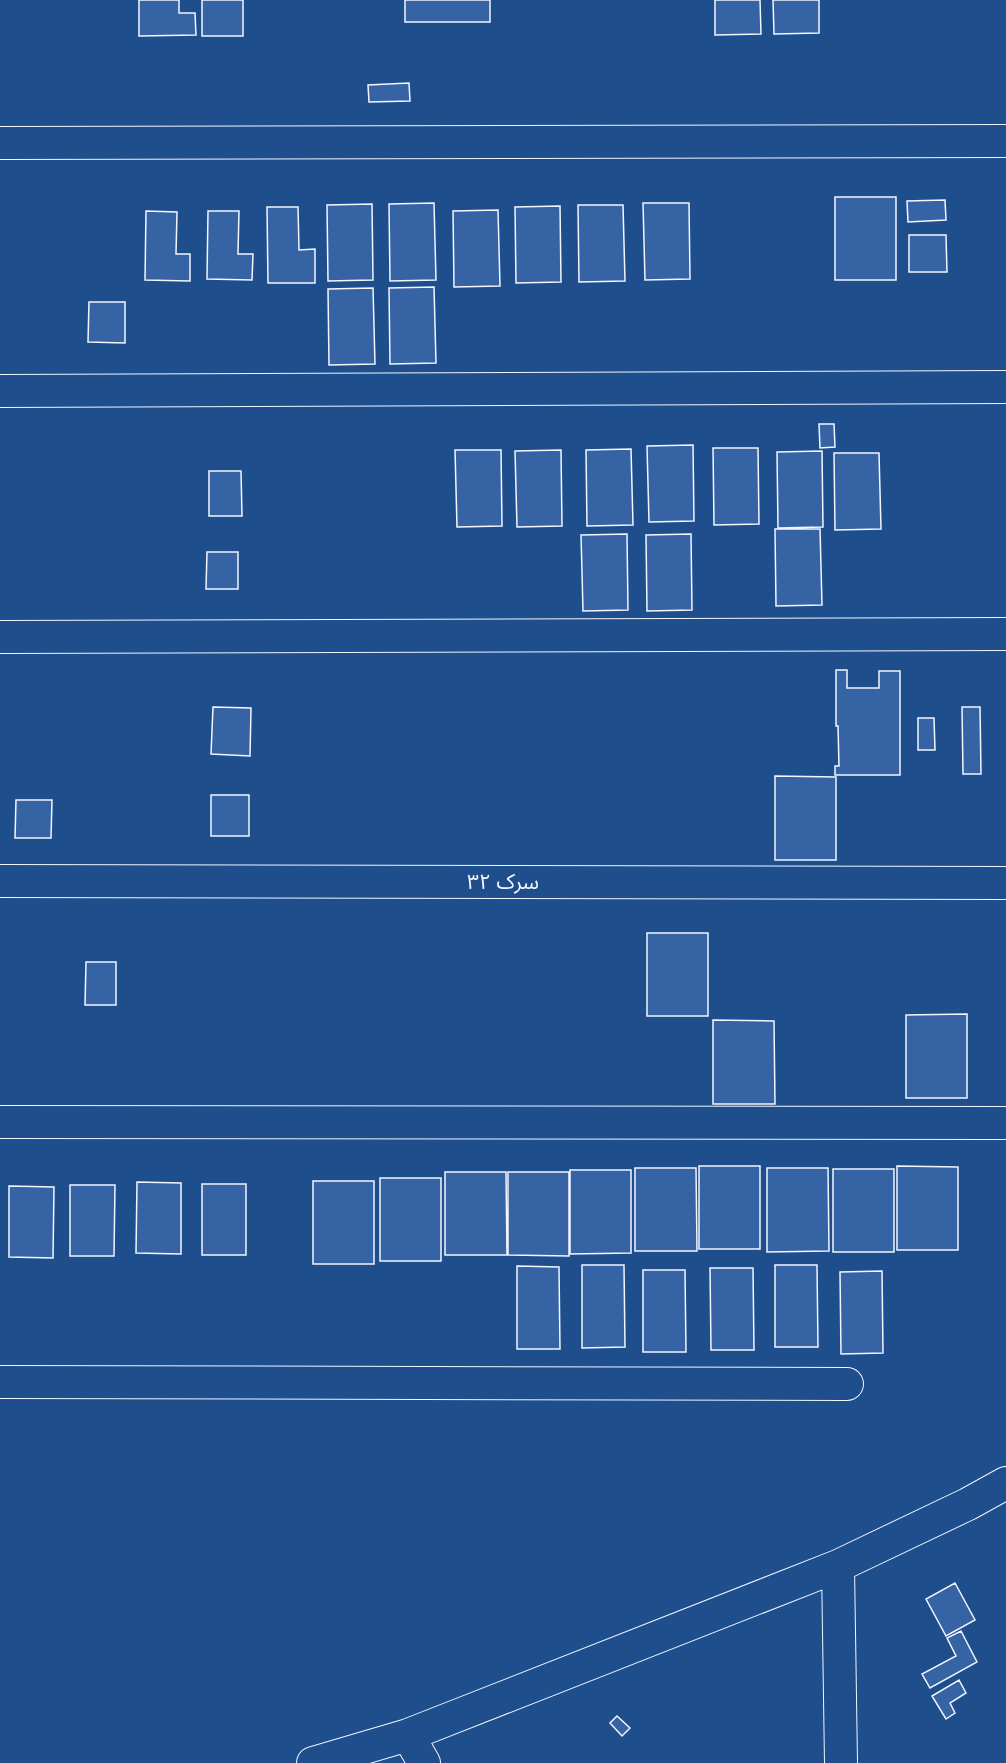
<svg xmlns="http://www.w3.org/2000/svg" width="1006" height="1763" viewBox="0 0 1006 1763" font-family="Mulish,'Noto Sans Arabic',sans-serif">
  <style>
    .building { fill: #3563a3; stroke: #f2f6ff; stroke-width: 1.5 }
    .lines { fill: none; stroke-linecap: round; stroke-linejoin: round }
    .minor-casing { stroke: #f2f6ff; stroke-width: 34 }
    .minor { stroke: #1f4e8c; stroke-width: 32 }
    .labels { text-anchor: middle; stroke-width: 4.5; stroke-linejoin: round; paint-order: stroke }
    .street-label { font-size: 21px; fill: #f2f6ff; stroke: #1f4e8c }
  </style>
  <rect width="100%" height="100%" fill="#1f4e8c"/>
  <path class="building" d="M139,0H179V13H195L196,35L139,36Z
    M202,0H243V36H202Z
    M405,0H490V22H405Z
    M715,0H760L761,34L715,35Z
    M773,0H819V33L774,34Z
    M409,83L410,101L369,102L368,85Z
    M835,197H896V280H835Z
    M945,200L946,220L908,222L907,201Z
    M434,203L436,280L390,281L389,204Z
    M643,203H689L690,279L645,280Z
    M372,204L373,280L328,281L327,205Z
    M578,205H623L625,281L579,282Z
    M560,206L561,282L516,283L515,207Z
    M267,207H298L299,250L315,249V283H268Z
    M498,210L500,286L454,287L453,211Z
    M146,211L177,212L176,254H190V281L145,280Z
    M208,211H239L238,254H253L252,280L207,279Z
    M909,235H946L947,272H909Z
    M434,287L436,363L390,364L389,288Z
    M373,288L375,364L329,365L328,289Z
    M89,302H125V343L88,342Z
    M819,424H834L835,447L820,448Z
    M693,445L694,521L649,522L647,446Z
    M713,448H758L759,524L714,525Z
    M631,449L633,525L587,526L586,450Z
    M455,450H501L502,526L457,527Z
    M561,450L562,526L517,527L515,451Z
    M822,451L823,527L778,528L777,452Z
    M834,453H879L881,529L835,530Z
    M209,471H241L242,516H209Z
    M775,529H820L822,605L776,606Z
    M627,534L628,610L583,611L581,535Z
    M691,534L692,610L647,611L646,535Z
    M207,552H238V589H206Z
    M836,670H847V688H879V671H900V775H835V766H839L838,726H836Z
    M213,707L251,708L250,756L211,754Z
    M962,707H980L981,774H963Z
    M918,718H934L935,750H918Z
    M775,776L836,777V860H775Z
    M211,795H249V836H211Z
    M16,800H52L51,838H15Z
    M647,933H708V1016H647Z
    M86,962H116V1005H85Z
    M967,1014V1098H906V1015Z
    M713,1020L774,1021L775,1104H713Z
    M699,1166H760V1249H699Z
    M897,1166L958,1167V1250H897Z
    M635,1168H696L697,1251H635Z
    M767,1168H828L829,1251L767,1252Z
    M833,1169H894V1252H833Z
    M570,1170H631V1253L570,1254Z
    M445,1172H506L507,1255H445Z
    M508,1172H569V1256L508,1255Z
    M380,1178H441V1261H380Z
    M313,1181H374V1264H313Z
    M137,1182L181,1183V1254L136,1253Z
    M202,1184H246V1255H202Z
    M70,1185H115L114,1256H70Z
    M9,1186L54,1187L53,1258L9,1257Z
    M582,1265H624L625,1347L582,1348Z
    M775,1265H817L818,1347H775Z
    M517,1266L559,1267L560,1349H517Z
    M710,1268H753L754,1350H711Z
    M643,1270H685L686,1352H643Z
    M882,1271L883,1353L841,1354L840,1272Z
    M955,1583L975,1620L946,1636L926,1599Z
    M961,1631L977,1662L930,1688L922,1674L956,1656L947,1638Z
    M959,1680L966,1693L950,1703L955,1713L946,1719L932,1696Z
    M617,1716L630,1728L622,1736L610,1723Z"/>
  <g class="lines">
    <defs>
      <path id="minor" d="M0,143L1006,141
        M0,391L1006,387
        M0,637L1006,634
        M0,881L1006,883
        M0,1122L1006,1123
        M0,1382L847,1384
        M838,1566L841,1763
        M408,1735L424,1763
        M313,1763L408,1735L838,1566L968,1504L1006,1483"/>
    </defs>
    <use href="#minor" class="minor-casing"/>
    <use href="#minor" class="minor"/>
  </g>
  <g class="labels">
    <g class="street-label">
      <text x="503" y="889">سرک ۳۲</text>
    </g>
  </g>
</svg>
